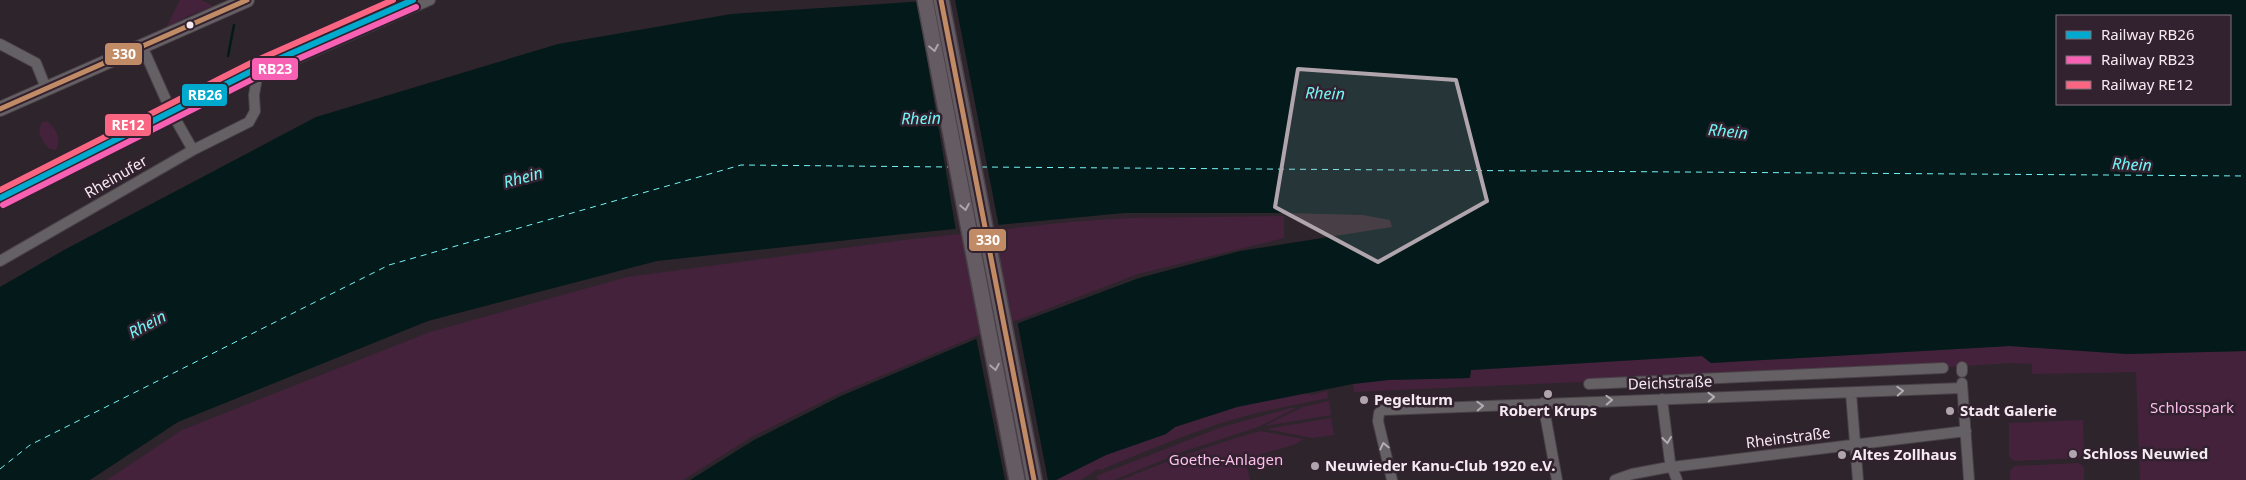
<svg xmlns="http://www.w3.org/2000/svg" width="2246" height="480" viewBox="0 0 2246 480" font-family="'Noto Sans',sans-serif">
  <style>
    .green { fill: #44223c }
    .water { fill: #04191a; fill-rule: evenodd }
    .pier { fill: #2e252c }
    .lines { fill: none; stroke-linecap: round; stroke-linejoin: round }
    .stream { stroke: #04191a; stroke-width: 2.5 }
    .ferry { stroke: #73f6f7; stroke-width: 1; stroke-dasharray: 6 5; stroke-linecap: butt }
    .minor-tunnel { stroke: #4c434a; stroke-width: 10; stroke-dasharray: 10 5; stroke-linecap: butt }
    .minor-casing { stroke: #494147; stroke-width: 12 }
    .major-casing { stroke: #494147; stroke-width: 16 }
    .highway-casing { stroke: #494147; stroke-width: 18 }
    .minor { stroke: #646063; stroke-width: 10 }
    .major { stroke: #666064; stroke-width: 14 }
    .highway { stroke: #645c62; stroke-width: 15 }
    .bus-1-casing { stroke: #32212e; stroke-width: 9 }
    .bus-1 { stroke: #c18c65; stroke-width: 5 }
    .rail-1-casing { stroke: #32212e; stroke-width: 10 }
    .rail-2-casing { stroke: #32212e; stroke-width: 10 }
    .rail-3-casing { stroke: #32212e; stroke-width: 10 }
    .rail-1 { stroke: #00a9ce; stroke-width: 6 }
    .rail-2 { stroke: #f860b3; stroke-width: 6 }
    .rail-3 { stroke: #fa6682; stroke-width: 6 }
    .oneway { stroke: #ada3aa }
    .oneway2 { stroke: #b4acb2 }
    .marked { fill: #b0a5ad; fill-opacity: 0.2; stroke: #b0a5ad; stroke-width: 4; stroke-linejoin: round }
    .bus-dot { fill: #f6eaf2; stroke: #32212e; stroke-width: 2 }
    .poi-dot { fill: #b0a5ad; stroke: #32212e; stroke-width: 2 }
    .labels { text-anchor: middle; stroke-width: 5; stroke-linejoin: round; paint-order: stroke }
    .street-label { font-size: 15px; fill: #f6eaf2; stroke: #32212e }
    .poi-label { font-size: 15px; font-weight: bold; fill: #f6eaf2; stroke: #32212e; text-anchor: start }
    .park-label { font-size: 15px; fill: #febfed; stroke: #32212e }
    .water-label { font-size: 16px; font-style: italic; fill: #73f6f7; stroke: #32212e }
    .line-badge { stroke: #32212e; stroke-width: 2 }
    .badge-label { font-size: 14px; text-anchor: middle; font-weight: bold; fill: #fff }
  </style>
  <rect width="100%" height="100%" fill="#2e252c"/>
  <path class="green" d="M180,0H201L213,6L188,16L166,28Z
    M47,121C56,128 62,139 56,150L50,149C42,142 36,132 42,122Z
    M1284,216V238L1138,274L976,336L840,393L753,436L683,480H107L182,430L430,332L627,277L904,240L1070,222L1129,218Z
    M2010,346L2127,354L2246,351V480H2140L2136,372L2032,374V364L2009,363L1920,369L1711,376L1354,392L1353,384L1388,380L1470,378V370L1702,356L1711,363Z
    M1327,391L1328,398C1306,403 1283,407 1261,412C1206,425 1152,449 1100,470L1098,469L1081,480H1056L1106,455L1166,434L1175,427L1237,407L1303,393L1312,395Z
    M1329,401L1331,415L1264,426L1303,407Z
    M1291,408H1296L1258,427L1185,451L1114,480H1098L1096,476L1222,427Z
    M1331,418L1334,435L1312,438L1266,429Z
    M2083,420L2084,453L2079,458L2014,461L2009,457V423Z
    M1260,431L1303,439L1296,444L1245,459L1250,480H1121C1167,461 1213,444 1260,431Z
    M2079,463L2084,467V480H2010V471L2014,466Z"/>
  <path class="water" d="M940,0H2246V351L2127,354L2010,346L1711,363L1702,356L1471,370L1470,378L1388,380L1353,384L1237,407L1175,427L1166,434L1106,455L1056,480H690L754,440L841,396L976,339L1139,278L1240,251L1392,227L1390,220L1363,215L1286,213H1124L903,234L657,261L428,321L178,422L90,480H0V287L64,250L316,117L558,44L731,14ZM2057,16H2230V104H2057Z"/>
  <path class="pier" d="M917,0H955L999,227L956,231Z
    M1017,320L1048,480H1005L976,337Z"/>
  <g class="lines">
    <path class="stream" d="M228,56L234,25"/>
    <path class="ferry" d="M981,167L2246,176
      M0,469L30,445L389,265L741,165L949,167"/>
    <path class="minor-tunnel" d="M166,100L173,115"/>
    <defs>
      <path id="minor" d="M0,44L36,63L46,88
        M142,46L166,100
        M235,86L430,0
        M173,115L193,150
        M0,261L193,150L249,122L255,111L254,95L257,77
        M1962,372V367
        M1962,383L1969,480
        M1589,384L1943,368
        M1851,393L1858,480
        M1662,399L1670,462L1677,480
        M1543,403L1557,480
        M1392,480L1378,421L1379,413L1383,410L1962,388
        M1615,480L1632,474L1664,468L1966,431"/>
      <path id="major" d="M0,109L247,0"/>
      <path id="highway" d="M925,0L1017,480
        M941,0L1034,480"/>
    </defs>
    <use href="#minor" class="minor-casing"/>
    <use href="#major" class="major-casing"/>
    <use href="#highway" class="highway-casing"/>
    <use href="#minor" class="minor"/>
    <use href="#major" class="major"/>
    <use href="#highway" class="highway"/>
    <defs>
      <path id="bus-1" d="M941,0L1034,480
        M0,109L247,0"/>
    </defs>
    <use href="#bus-1" class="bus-1-casing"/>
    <use href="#bus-1" class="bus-1"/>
    <defs>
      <path id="rail-1" d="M0,198L256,69L413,0"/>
      <path id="rail-2" d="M3,205L259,76L416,7"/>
      <path id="rail-3" d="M0,190L253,62L393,0"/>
    </defs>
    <use href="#rail-1" class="rail-1-casing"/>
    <use href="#rail-2" class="rail-2-casing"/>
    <use href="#rail-3" class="rail-3-casing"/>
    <use href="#rail-1" class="rail-1"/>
    <use href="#rail-2" class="rail-2"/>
    <use href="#rail-3" class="rail-3"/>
  </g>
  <defs><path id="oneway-chevron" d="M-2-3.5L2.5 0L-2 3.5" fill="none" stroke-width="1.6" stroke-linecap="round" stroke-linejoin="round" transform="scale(1.25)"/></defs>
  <g class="oneway">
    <use href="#oneway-chevron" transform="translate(934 48) rotate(79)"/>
    <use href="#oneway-chevron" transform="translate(965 207) rotate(79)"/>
    <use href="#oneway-chevron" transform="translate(995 367) rotate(79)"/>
  </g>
  <g class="oneway2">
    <use href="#oneway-chevron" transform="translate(1900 391) rotate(-3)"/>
    <use href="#oneway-chevron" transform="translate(1711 397) rotate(-2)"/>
    <use href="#oneway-chevron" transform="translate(1609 400) rotate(-2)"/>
    <use href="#oneway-chevron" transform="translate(1480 406) rotate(-3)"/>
    <use href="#oneway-chevron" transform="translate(1667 440) rotate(83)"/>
    <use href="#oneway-chevron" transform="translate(1384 446) rotate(-103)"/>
  </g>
  <path class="marked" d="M1298,69L1456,80L1487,201L1378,262L1275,207Z"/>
  <circle class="bus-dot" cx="190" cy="25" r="4.5"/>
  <g class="poi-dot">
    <circle cx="1548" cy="394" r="5"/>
    <circle cx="1364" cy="400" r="5"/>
    <circle cx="1950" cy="411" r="5"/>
    <circle cx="2073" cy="454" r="5"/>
    <circle cx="1842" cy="455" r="5"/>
    <circle cx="1315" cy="466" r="5"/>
  </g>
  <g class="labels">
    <g class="street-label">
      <text transform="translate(116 177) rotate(-30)" y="5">Rheinufer</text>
      <text transform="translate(1670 383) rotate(-2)" y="5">Deichstraße</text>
      <text transform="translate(1788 438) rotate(-7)" y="5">Rheinstraße</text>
    </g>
    <g class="poi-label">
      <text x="1374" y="405">Pegelturm</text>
      <text x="1548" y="416" text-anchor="middle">Robert Krups</text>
      <text x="1960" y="416">Stadt Galerie</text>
      <text x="2083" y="459">Schloss Neuwied</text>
      <text x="1852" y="460">Altes Zollhaus</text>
      <text x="1325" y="471">Neuwieder Kanu-Club 1920 e.V.</text>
    </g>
    <g class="park-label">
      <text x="2192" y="413">Schlosspark</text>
      <text x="1226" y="465">Goethe-Anlagen</text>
    </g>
    <g class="water-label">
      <text transform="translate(1325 93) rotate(2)" y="6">Rhein</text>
      <text transform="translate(921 118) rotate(-1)" y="6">Rhein</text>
      <text transform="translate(1728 131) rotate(6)" y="6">Rhein</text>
      <text transform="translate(2132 164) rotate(3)" y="6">Rhein</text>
      <text transform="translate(523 177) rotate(-15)" y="6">Rhein</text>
      <text transform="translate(147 324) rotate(-28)" y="6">Rhein</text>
    </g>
  </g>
  <g class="line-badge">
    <rect x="104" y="42" width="39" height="24" rx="5" fill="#c18c65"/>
    <rect x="251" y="57" width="48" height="24" rx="5" fill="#f860b3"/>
    <rect x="181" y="83" width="47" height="24" rx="5" fill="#00a9ce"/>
    <rect x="104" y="113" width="48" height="24" rx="5" fill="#fa6682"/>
    <rect x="968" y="228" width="39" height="24" rx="5" fill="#c18c65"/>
  </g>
  <g class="badge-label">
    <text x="124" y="59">330</text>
    <text x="275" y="74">RB23</text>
    <text x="205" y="100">RB26</text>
    <text x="128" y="130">RE12</text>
    <text x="988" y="245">330</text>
  </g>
  <rect x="2056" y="15" width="175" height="90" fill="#32212e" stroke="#80717c"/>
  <rect x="2066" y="31" width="25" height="8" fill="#00a9ce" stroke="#80717c"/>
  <text x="2101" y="40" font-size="15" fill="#f6eaf2">Railway RB26</text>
  <rect x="2066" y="56" width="25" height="8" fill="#f860b3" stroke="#80717c"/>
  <text x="2101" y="65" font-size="15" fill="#f6eaf2">Railway RB23</text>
  <rect x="2066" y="81" width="25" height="8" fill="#fa6682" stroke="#80717c"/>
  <text x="2101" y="90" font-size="15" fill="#f6eaf2">Railway RE12</text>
</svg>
